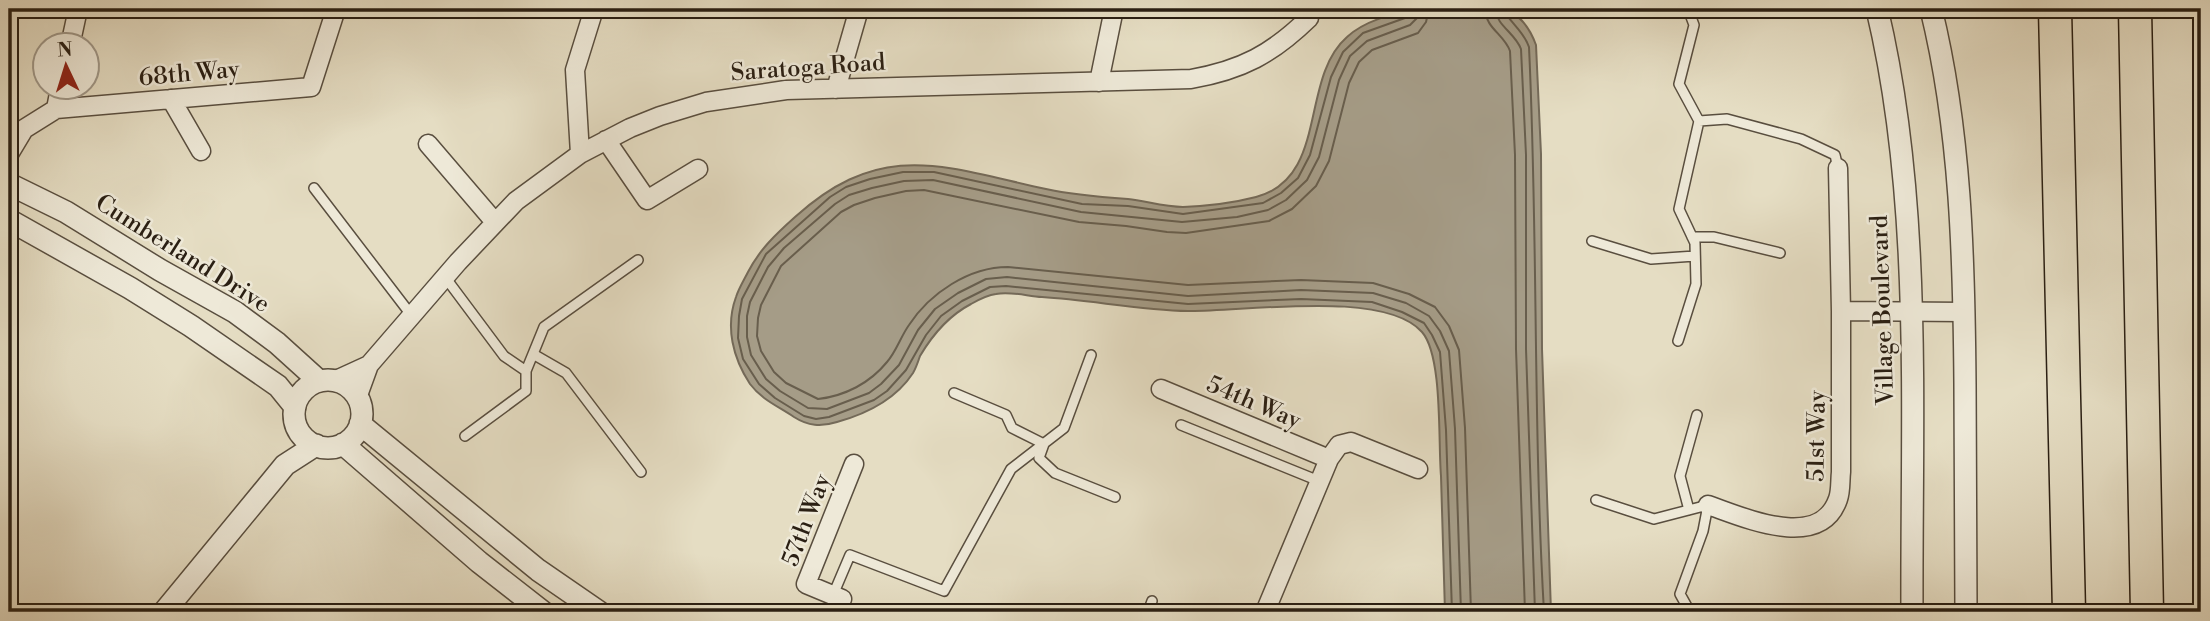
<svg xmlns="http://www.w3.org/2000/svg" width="2210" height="621" viewBox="0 0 2210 621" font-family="'Libre Bodoni',serif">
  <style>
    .water { fill: #a59c87; stroke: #746a59; stroke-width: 2 }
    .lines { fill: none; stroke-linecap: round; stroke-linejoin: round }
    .shore { stroke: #685e4d; stroke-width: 2 }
    .service-casing { stroke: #594e3f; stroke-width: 12 }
    .minor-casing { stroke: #594e3f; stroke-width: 21 }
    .tertiary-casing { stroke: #594e3f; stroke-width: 24 }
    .motorway-casing { stroke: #2a1f13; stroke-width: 35 }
    .service { stroke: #eee9d8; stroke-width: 9 }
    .minor { stroke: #eee9d8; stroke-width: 18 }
    .tertiary { stroke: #eee9d8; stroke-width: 21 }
    .motorway { stroke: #e5ddc3; stroke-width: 32 }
    .labels { text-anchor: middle; stroke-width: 5; stroke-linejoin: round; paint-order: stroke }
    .street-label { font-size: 24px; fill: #2a1f13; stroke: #eee9d8 }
  </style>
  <rect width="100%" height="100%" fill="#e5ddc3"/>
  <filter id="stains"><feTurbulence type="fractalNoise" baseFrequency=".00286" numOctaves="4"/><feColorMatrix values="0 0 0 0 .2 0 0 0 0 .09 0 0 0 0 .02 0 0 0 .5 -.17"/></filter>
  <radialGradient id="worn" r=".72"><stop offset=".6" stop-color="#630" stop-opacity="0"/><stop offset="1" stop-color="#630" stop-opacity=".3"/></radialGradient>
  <path class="water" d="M1414,9C1431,9 1498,5 1509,11C1523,18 1531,31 1536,45L1541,154L1542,349L1551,612H1445L1441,476C1438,442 1443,356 1422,332C1384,289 1244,312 1188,311C1139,310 1091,300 1042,297C1027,296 1010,291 996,294C987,295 978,300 971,304C948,316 933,334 920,356C918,362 916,368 913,373C896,399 866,414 837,422C821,427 808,426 794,417C778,406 762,400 750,384C733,358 725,327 736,297C739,288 744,280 748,272C760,249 776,234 795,217C883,138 944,167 1046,189C1073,195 1100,197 1128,199C1146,201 1164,207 1183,207C1206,206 1233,203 1256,197C1329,178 1299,79 1347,37C1364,21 1392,14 1414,9Z"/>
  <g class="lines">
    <path class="shore" d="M1409,9L1405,18L1363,33L1343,52L1331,77L1310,155L1298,178L1281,193L1263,203L1183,214L1128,206L1082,204L934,172H903L870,179L846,187L830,197L766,254L742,299L739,316L738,338L743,359L759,384L775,398L804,416L816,419L829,417L874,400L887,391L906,370L926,335L941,316L962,301L990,287L1006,286L1188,304L1301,299L1372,302L1402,312L1424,323L1432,335L1440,352L1446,430L1452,612
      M1418,9L1417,18L1410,25L1367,41L1350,56L1339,80L1319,157L1307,180L1286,200L1268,210L1237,217L1182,222L1081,212L933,180L904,181L872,188L849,195L835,204L784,248L768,267L750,302L747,316V337L751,355L766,379L780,391L808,408L827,409L869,393L881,384L899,365L918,330L935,309L958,293L986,279L1007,277L1188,296L1301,290L1373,293L1406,303L1429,316L1440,331L1449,351L1455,429L1461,612
      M1429,9L1426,22L1418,33L1372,50L1359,62L1349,83L1329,161L1316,186L1292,209L1269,221L1186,233L1167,232L1126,226L1079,222L924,190L906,191L875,198L854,205L841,212L781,266L761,305L758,318L757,336L761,351L774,372L786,383L818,399C845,396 870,383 887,362C896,352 901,336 909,325C930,293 969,267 1008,267L1188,285L1301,280L1373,283L1409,294L1435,307L1449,326L1459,350L1465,428L1471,612
      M1485,9C1486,29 1504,34 1510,51L1515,155L1516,349L1525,612
      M1495,9C1497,26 1515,33 1521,49L1526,155V349L1535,612
      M1504,9C1506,19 1524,31 1529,47C1538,235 1533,424 1544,612"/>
    <defs>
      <path id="service" d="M1699,121L1727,119L1801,139L1835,155L1838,168
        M314,188L412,316
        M1692,237H1714L1780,253
        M1592,241L1651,259L1695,256
        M445,277L504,356L526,371V391L465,436
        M1678,341L1696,284L1695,243L1679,209L1699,121L1679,84L1694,25L1688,9
        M533,354L566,373L641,472
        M526,371L544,327L638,260
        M954,393L1006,415L1012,428L1044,444L1039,458L1055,473L1115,497
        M1181,425L1319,481
        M1596,500L1654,519L1708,505L1703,531L1680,594L1690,612
        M1689,510L1680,476L1697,415
        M833,595L850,555L944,591L1011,469L1064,428L1091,355
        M1595,611L1598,612
        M1148,612L1152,601"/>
      <path id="minor" d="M70,46L78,9
        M1099,82L1114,9
        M836,89L859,9
        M171,99L201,151
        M56,109L60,88
        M606,140L647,200L698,169
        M428,144L494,221
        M9,154L24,129L56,109L311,87L336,9
        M580,154L575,70L594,9
        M1841,311L1964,312
        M334,381L369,365
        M1161,389L1329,459
        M357,398L369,365L458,262L516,201L580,154L630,128L660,116L706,102L786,90L1191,79C1242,70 1272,54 1309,18
        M1708,505C1743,517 1820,552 1838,499C1841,491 1840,480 1841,472V311L1838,168
        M836,612L842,599L806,584L854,464
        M1265,612L1329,459L1339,445L1351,442L1418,469"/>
      <path id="tertiary" d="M1877,9C1923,202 1911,414 1912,612
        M1931,9C1961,131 1964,259 1965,384C1965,460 1966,536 1966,612
        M9,184L66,212L160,270L235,312L277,343L319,381
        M9,220L130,288L191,326L278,386L295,407
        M294 414a34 34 0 1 1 68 0a34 34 0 1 1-68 0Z
        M360,424L538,570L599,612
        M343,444L479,562L543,612
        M164,612L285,465L316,445"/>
      <path id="motorway" d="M2055,9L2069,612
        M2135,9L2147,612"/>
    </defs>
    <use href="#service" class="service-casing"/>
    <use href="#minor" class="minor-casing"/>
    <use href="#tertiary" class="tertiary-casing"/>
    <use href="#motorway" class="motorway-casing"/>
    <use href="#service" class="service"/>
    <use href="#minor" class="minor"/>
    <use href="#tertiary" class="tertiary"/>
    <use href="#motorway" class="motorway"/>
  </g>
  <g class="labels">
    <g class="street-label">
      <text transform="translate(808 67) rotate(-4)" y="8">Saratoga Road</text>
      <text transform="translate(189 73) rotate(-5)" y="8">68th Way</text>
      <text transform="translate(183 253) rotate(32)" y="8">Cumberland Drive</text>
      <text transform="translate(1882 310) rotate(-92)" y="8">Village Boulevard</text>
      <text transform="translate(1254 402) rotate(23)" y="8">54th Way</text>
      <text transform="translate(1816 436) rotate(-89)" y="8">51st Way</text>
      <text transform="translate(806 520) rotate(-69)" y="8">57th Way</text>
    </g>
  </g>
  <rect width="2210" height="621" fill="none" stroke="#e5ddc3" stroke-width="35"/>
  <rect x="10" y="10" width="2189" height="600" fill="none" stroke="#2a1f13" stroke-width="3.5"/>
  <rect x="18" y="18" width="2175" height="586" fill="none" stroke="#2a1f13" stroke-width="2"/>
  <g transform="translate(66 66) rotate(356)"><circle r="33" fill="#eee9d8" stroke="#a09889" stroke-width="2"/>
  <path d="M0-5L12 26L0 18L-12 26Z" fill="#8f2418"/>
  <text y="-10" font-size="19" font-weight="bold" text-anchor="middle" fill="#2a1f13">N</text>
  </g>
  <rect width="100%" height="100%" filter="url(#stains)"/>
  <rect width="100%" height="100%" fill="url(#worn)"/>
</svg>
